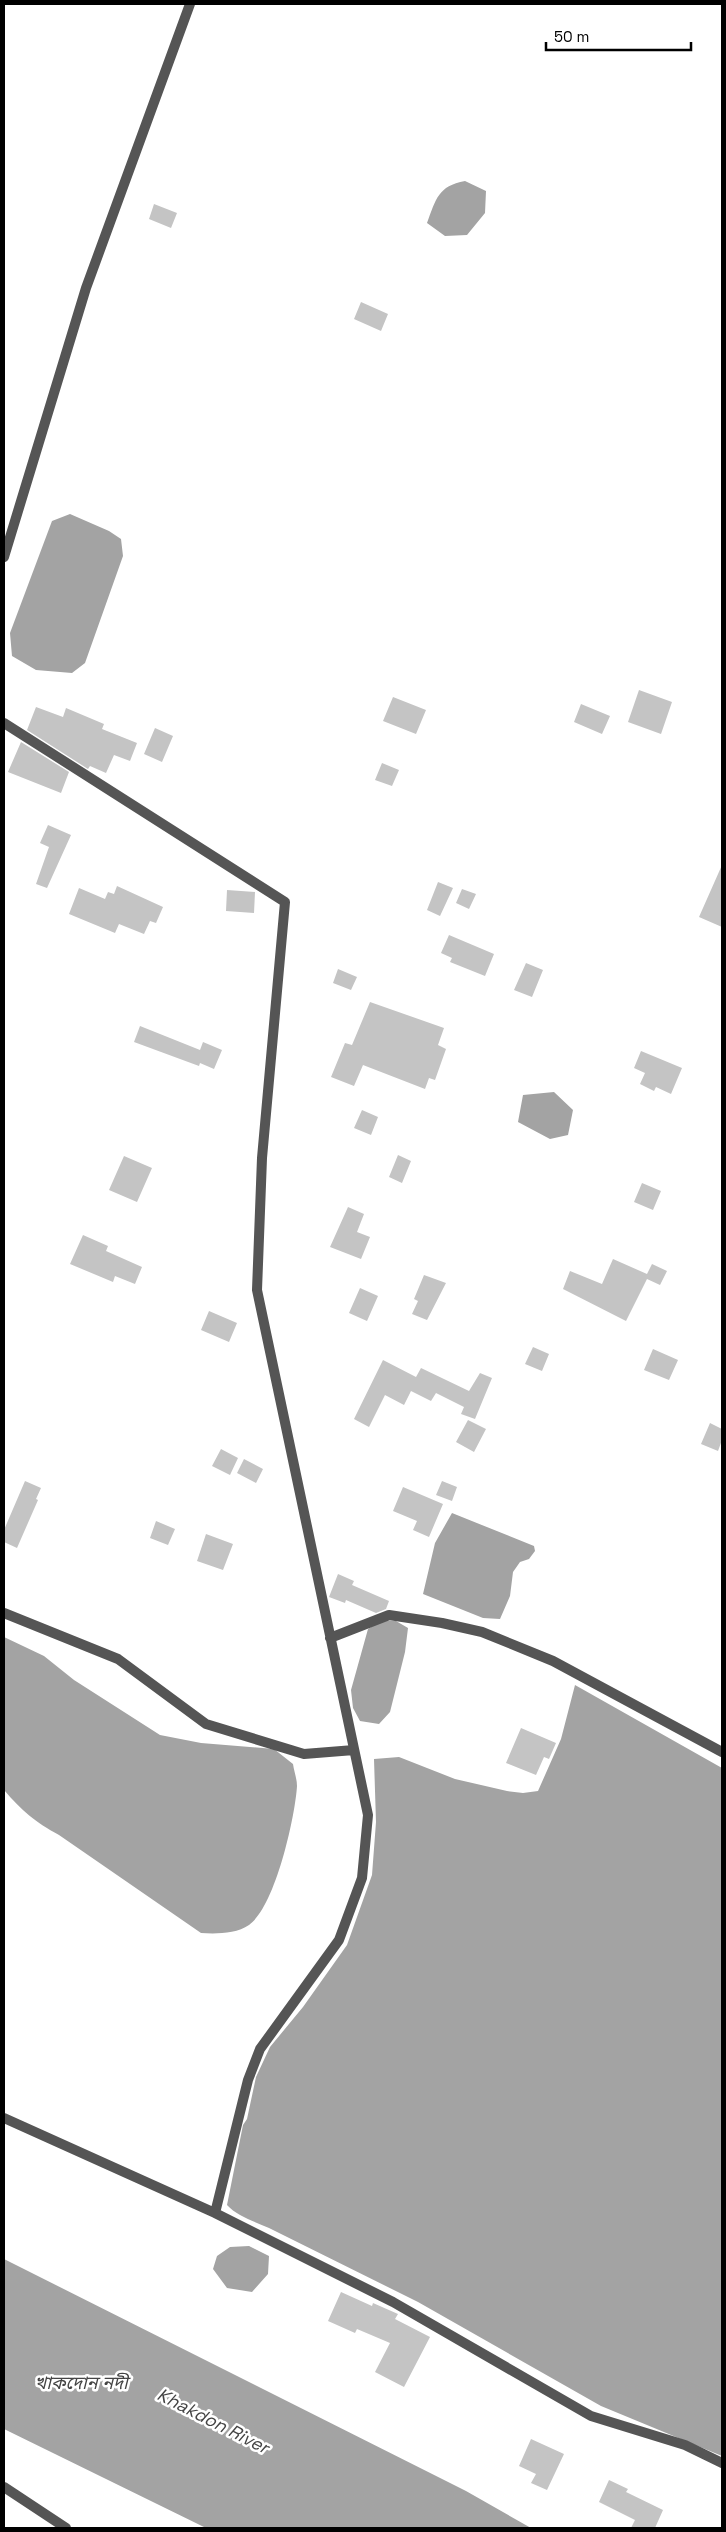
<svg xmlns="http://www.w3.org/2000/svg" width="726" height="2532" viewBox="0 0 726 2532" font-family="'Space Grotesk','Noto Sans Bengali',sans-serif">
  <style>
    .water { fill: #a3a3a3 }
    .building { fill: #c4c4c4 }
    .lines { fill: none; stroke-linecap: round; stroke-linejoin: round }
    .minor { stroke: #555; stroke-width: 10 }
    .tertiary { stroke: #555; stroke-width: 10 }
    .labels { text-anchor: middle; stroke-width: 5; stroke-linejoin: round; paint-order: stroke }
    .water-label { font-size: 18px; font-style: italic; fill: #444; stroke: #fff }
  </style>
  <rect width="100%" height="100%" fill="#fff"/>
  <path class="water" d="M465,181L486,191L485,213L467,235L445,236L427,223C436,199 438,186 465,181Z
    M70,514L109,531L121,539L123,556L85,663L72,673L36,670L12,656L10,633L52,521Z
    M554,1092L573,1110L568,1135L550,1139L518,1122L523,1095Z
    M452,1513L534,1546L535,1551L529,1559L520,1562L513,1572L510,1596L500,1619L483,1618L423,1594L435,1543Z
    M382,1620L396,1621L408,1628L405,1652L390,1712L379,1724L360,1721L353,1708L351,1690L368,1629Z
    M4,1637L44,1656L74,1680L160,1735L201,1743L274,1749L293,1764C294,1771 297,1779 297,1786C295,1818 275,1907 249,1925C236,1934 215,1934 201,1933L59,1835C35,1822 22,1811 4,1790Z
    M575,1685L722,1768V2456L601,2406L418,2302L269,2228C255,2222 237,2216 227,2205L243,2125L247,2119L256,2077L270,2047L303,2007L347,1945L372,1875L376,1822L374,1759L399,1757L455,1779L507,1791L523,1793L538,1791L561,1739Z
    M249,2246L269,2256L268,2274L252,2292L227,2288L213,2269L217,2256L230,2247Z
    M4,2259L466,2491L531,2528H206L4,2429Z"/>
  <path class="building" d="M154,204L177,213L171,228L149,219Z
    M361,302L388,314L381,331L354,319Z
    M639,690L672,702L661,734L628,722Z
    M393,697L426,710L416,734L383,721Z
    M581,704L610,716L602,734L574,722Z
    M36,707L63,717L66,708L104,724L102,729L137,743L130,761L114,755L106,773L90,766L88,769L27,730Z
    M155,728L173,736L162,762L144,754Z
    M21,742L69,772L61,793L8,772Z
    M382,763L399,770L392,786L375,780Z
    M48,825L71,835L47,888L36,884L49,847L40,843Z
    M722,865V927L699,917Z
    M438,882L453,888L440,916L427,910Z
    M117,886L163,907L156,923L150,921L144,934L119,924L115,933L69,914L79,888L105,899L108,892L114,894Z
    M462,889L476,894L469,909L456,903Z
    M227,890L255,892L254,913L226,911Z
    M449,935L494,954L485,976L450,962L452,958L441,953Z
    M526,963L543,970L532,997L514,990Z
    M338,969L357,977L351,990L333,983Z
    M370,1002L444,1028L438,1045L446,1049L435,1080L429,1078L425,1089L363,1065L354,1086L331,1077L345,1043L352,1045Z
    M140,1026L200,1050L203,1042L222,1050L214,1069L200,1063L199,1066L134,1042Z
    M641,1051L682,1068L671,1094L656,1087L654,1091L640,1084L645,1073L634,1068Z
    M362,1110L378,1117L371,1135L354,1128Z
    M398,1155L411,1161L402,1183L389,1177Z
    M124,1156L152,1168L137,1202L109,1190Z
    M642,1183L661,1191L653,1210L634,1202Z
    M348,1207L364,1214L357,1232L370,1237L361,1259L330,1247Z
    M83,1235L108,1246L106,1251L142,1267L135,1284L115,1276L113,1282L70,1264Z
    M613,1259L647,1274L652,1264L667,1271L660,1285L647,1279L626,1321L563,1289L570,1271L602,1284Z
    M424,1275L446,1283L427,1320L412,1314L418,1301L414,1299Z
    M360,1288L378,1296L367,1321L349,1313Z
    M209,1311L237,1323L229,1342L201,1330Z
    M533,1347L549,1354L542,1371L525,1364Z
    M653,1349L678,1360L669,1380L644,1370Z
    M383,1360L416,1377L421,1368L469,1391L480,1373L492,1378L475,1419L461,1414L464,1407L436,1393L431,1401L411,1391L404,1405L385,1395L369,1427L354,1419Z
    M468,1420L486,1429L474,1452L456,1442Z
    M710,1423L722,1429V1440L718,1451L701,1444Z
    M221,1449L238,1458L230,1475L212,1466Z
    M244,1459L263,1469L256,1483L237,1473Z
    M25,1481L41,1488L36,1499L38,1500L17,1548L4,1542V1530Z
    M442,1481L457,1487L452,1501L436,1495Z
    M403,1487L443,1504L429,1537L413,1530L417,1521L393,1511Z
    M156,1521L175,1529L168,1545L150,1538Z
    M206,1534L233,1544L223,1570L197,1561Z
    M338,1574L354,1581L352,1585L389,1601L386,1609L376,1613L346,1600L345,1603L329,1597Z
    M521,1728L556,1743L549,1759L544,1757L536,1775L506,1763Z
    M341,2292L372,2306L373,2303L398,2314L395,2319L430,2337L404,2387L375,2372L390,2343L357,2329L355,2333L328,2321Z
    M531,2439L564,2454L547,2490L531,2483L536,2474L519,2466Z
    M609,2480L628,2489L626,2492L663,2510L655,2528H631L635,2520L599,2502Z"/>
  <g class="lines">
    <path class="minor" d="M4,557L86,288L190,4
      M4,723L285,902L262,1158L257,1290L368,1815L362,1878L339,1940L260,2049L248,2080L215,2213
      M4,1613L118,1659L206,1724L304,1754L354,1750
      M330,1638L389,1615L442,1623L482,1632L553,1661L722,1752
      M4,2118L215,2213L393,2302L591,2416L685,2445L722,2463"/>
    <path class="tertiary" d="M4,2487L66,2528"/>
  </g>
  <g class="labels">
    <g class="water-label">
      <text x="81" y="2389">খাকদোন নদী</text>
      <text transform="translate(213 2421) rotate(27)" y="6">Khakdon River</text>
    </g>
  </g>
  <rect width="726" height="2532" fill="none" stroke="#000000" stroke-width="10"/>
  <path d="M546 42v8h145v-8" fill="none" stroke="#000000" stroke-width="2.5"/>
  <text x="554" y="42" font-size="15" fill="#000000" stroke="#ffffff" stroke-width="4" paint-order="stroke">50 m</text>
</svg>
